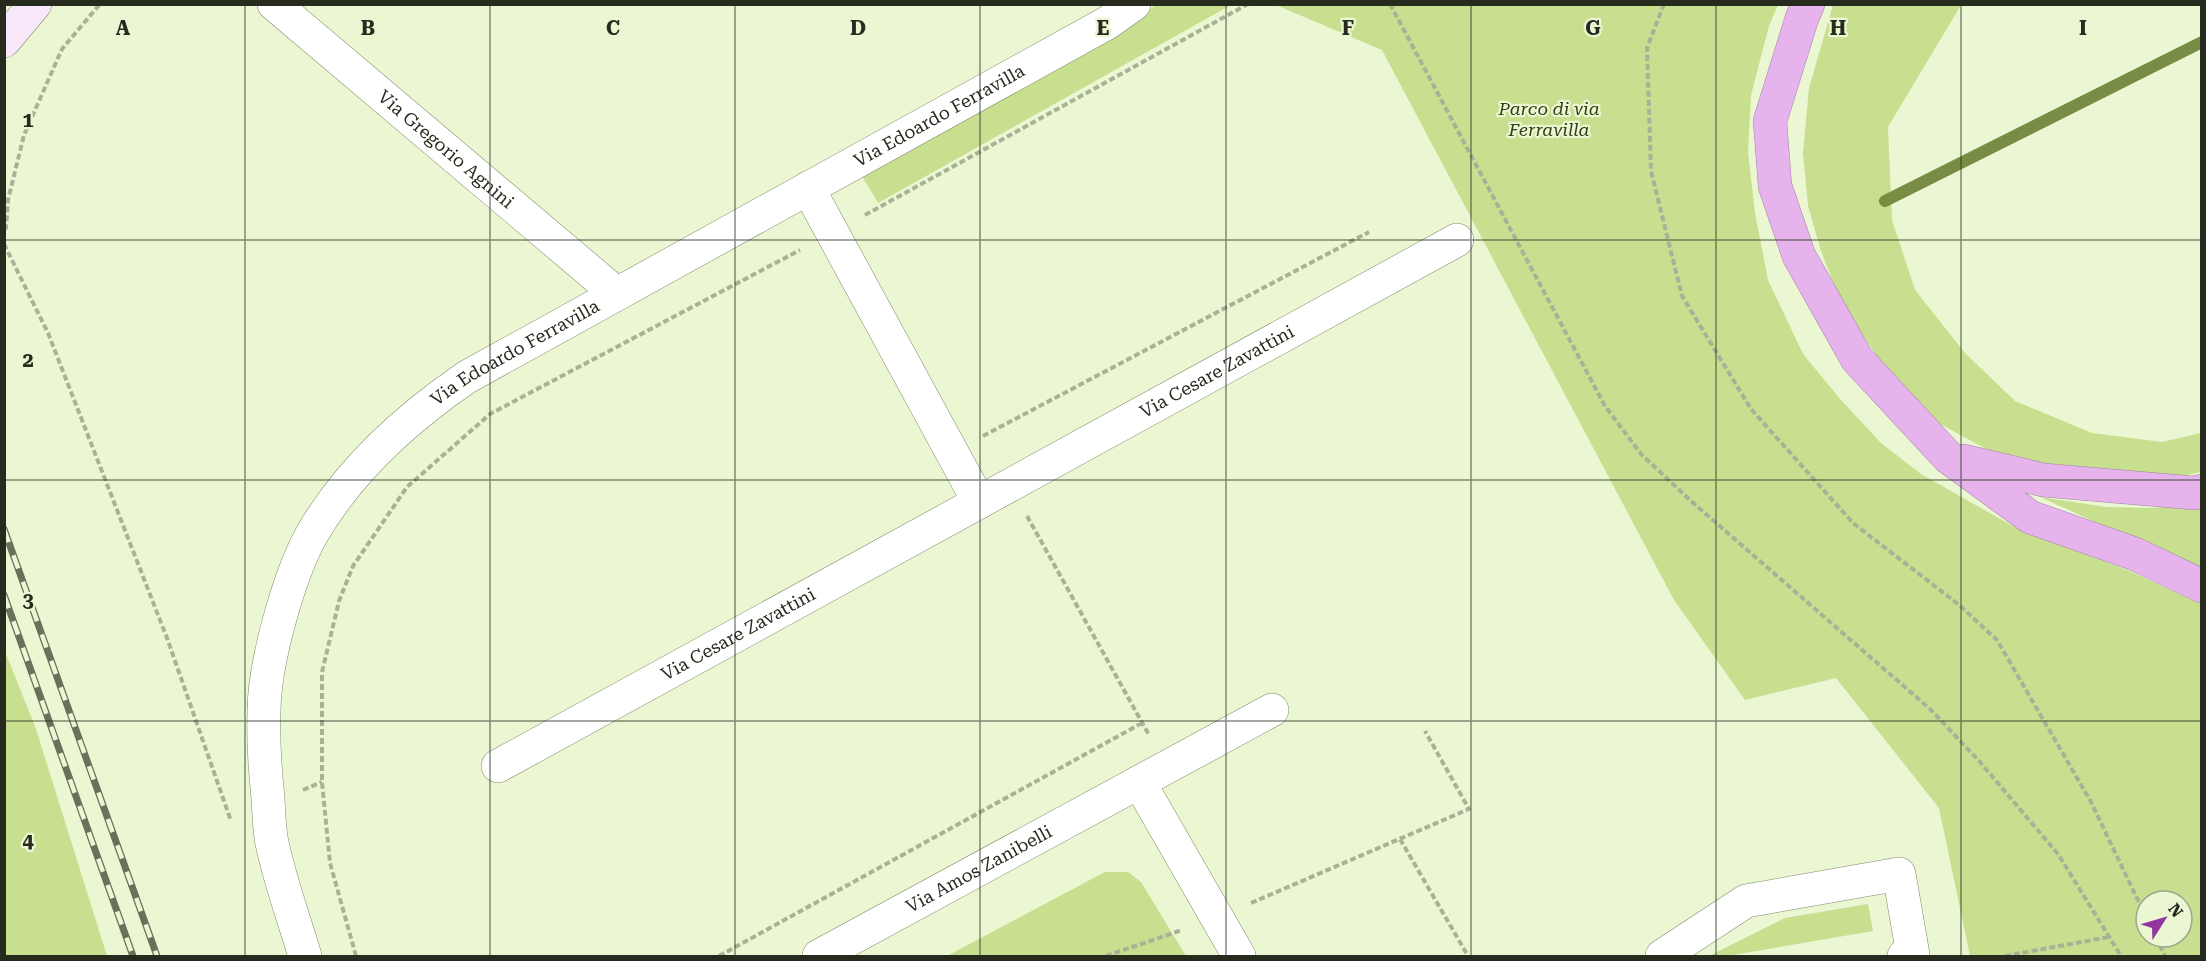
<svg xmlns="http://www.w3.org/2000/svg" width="2206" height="961" viewBox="0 0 2206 961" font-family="'Roboto Serif',serif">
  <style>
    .green { fill: #c7df8e; fill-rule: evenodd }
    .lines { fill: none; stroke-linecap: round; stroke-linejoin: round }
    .stream { stroke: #788c43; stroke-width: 12 }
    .street-casing { stroke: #808a6a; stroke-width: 34 }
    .secondary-casing { stroke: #808a6a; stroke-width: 34 }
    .highway-casing { stroke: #a383a5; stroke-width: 34 }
    .path { stroke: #a9b296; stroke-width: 4; stroke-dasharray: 6 3; stroke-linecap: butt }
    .street { stroke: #fff; stroke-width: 33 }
    .secondary { stroke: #f8e8fa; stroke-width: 33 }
    .highway { stroke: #e6b3ed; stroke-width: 33 }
    .rail-casing { stroke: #6a705c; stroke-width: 7 }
    .rail { stroke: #ebf7d3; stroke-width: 4.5; stroke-dasharray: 14; stroke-linecap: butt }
    .grid { fill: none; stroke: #272b1e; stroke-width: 1.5; stroke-opacity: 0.55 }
    .labels { text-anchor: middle; stroke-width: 4.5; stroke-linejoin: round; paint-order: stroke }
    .park-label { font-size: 18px; font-style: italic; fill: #333e16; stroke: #ebf7d3 }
    .street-label { font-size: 18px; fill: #272b1e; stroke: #ebf7d3 }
    .grid-label { font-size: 20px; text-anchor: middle; font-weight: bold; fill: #272b1e; stroke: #ebf7d3; stroke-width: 4.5; stroke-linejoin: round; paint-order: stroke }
  </style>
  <rect width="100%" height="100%" fill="#ebf7d3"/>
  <path class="green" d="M1156,5H1231L878,203L862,176L1139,17Z
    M1276,5H1778L1769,26L1751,95L1748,152L1755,213L1768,280L1803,354L1841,400L1881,443L1921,474L2018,529L2127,570L2201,604V956H1970L1939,808L1836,678L1745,700L1674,600L1382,50ZM2146,901H2182V937H2146Z
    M1833,5H1961L1888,127L1892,220L1915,290L1965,353L2015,401L2092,433L2162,442L2201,433V472L2171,479L2098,480L1999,456L1933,420L1876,355L1840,300L1821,251L1808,206L1803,153L1809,88Z
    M2040,497L2106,507L2153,508L2201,502V570Z
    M4,649L36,729L107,956H5Z
    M1105,872H1128L1141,882L1186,956H947Z
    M1868,904L1873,931L1727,956H1709L1785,918Z"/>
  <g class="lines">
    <path class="stream" d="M1885,201L2202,42"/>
    <defs>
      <g id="street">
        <path id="s1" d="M274,4L617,294"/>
        <path d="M808,188L979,502"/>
        <path id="s2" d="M498,766L1457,240"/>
        <path d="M1139,782L1239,956"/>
        <path id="s3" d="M305,956C294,919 280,881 272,843C269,829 269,813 268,798C265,770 263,741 264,712C264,664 289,575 312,534C349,470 407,418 467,377L1107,23L1134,4"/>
        <path id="s4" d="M819,956L1272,710"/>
        <path d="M1662,956L1746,901L1899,874L1913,955L1904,956"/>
      </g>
      <path id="secondary" d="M4,41L35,4"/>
      <path id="highway" d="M1808,4L1802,18L1770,121L1775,186L1799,256L1857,359L1948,457L2030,517L2135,554L2202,586
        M1964,461L2043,480L2194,493L2202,491"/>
    </defs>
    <use href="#street" class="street-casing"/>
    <use href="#secondary" class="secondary-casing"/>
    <use href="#highway" class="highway-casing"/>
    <path class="path" d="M1390,4L1605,406L1641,454L1691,501L1930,709L1980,762L2058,854L2121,956
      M1664,4L1647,48L1651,171L1682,296L1751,409L1853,523L1958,604L1997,640L2091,802L2146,917
      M865,215L1248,4
      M4,229L6,228L8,200L24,135L62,49L100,4
      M4,244L48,333L167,638L231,821
      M983,436L1369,232
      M1027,516L1149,735
      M303,790L322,782
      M1400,839L1468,956
      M1251,903L1469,809L1425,731
      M2156,937L2165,956
      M356,956L330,863L322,782V672L339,601L353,566L407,487L490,414L800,250
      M719,956L1142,723
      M1106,956L1182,930
      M2005,956L2109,937"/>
    <use href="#street" class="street"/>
    <use href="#secondary" class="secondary"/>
    <use href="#highway" class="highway"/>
    <defs>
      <path id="rail" d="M4,529L157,956
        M4,595L133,956"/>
    </defs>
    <use href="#rail" class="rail-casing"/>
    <use href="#rail" class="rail"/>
  </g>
  <path class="grid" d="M245,4V956M490,4V956M735,4V956M980,4V956M1226,4V956M1471,4V956M1716,4V956M1961,4V956M4,240H2202M4,480H2202M4,721H2202"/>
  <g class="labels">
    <g class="park-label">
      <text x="1549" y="115">Parco di via<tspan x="1549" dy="21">Ferravilla</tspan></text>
    </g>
    <g class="street-label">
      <text dy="6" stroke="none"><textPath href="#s3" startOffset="1197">Via Edoardo Ferravilla</textPath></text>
      <text dy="6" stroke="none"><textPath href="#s1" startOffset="225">Via Gregorio Agnini</textPath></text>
      <text dy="6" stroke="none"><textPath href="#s3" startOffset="711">Via Edoardo Ferravilla</textPath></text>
      <text dy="6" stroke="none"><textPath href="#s2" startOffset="820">Via Cesare Zavattini</textPath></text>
      <text dy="6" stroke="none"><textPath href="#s2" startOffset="274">Via Cesare Zavattini</textPath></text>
      <text dy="6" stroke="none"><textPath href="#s4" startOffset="182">Via Amos Zanibelli</textPath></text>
    </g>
  </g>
  <g class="grid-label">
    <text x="123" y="35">A</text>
    <text x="368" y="35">B</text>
    <text x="613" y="35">C</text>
    <text x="858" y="35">D</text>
    <text x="1103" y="35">E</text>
    <text x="1348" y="35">F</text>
    <text x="1593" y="35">G</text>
    <text x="1838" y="35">H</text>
    <text x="2083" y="35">I</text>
    <text x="28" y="127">1</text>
    <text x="28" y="367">2</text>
    <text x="28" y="607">3</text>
    <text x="28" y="848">4</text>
  </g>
  <rect width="2206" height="961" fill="none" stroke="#272b1e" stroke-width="12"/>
  <g transform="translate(2164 919) rotate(53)"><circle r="28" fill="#ebf7d3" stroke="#9da58b" stroke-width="1.5"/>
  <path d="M0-4.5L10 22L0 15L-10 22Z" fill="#9336a0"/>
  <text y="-9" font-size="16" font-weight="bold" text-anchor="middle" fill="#272b1e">N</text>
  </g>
</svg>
